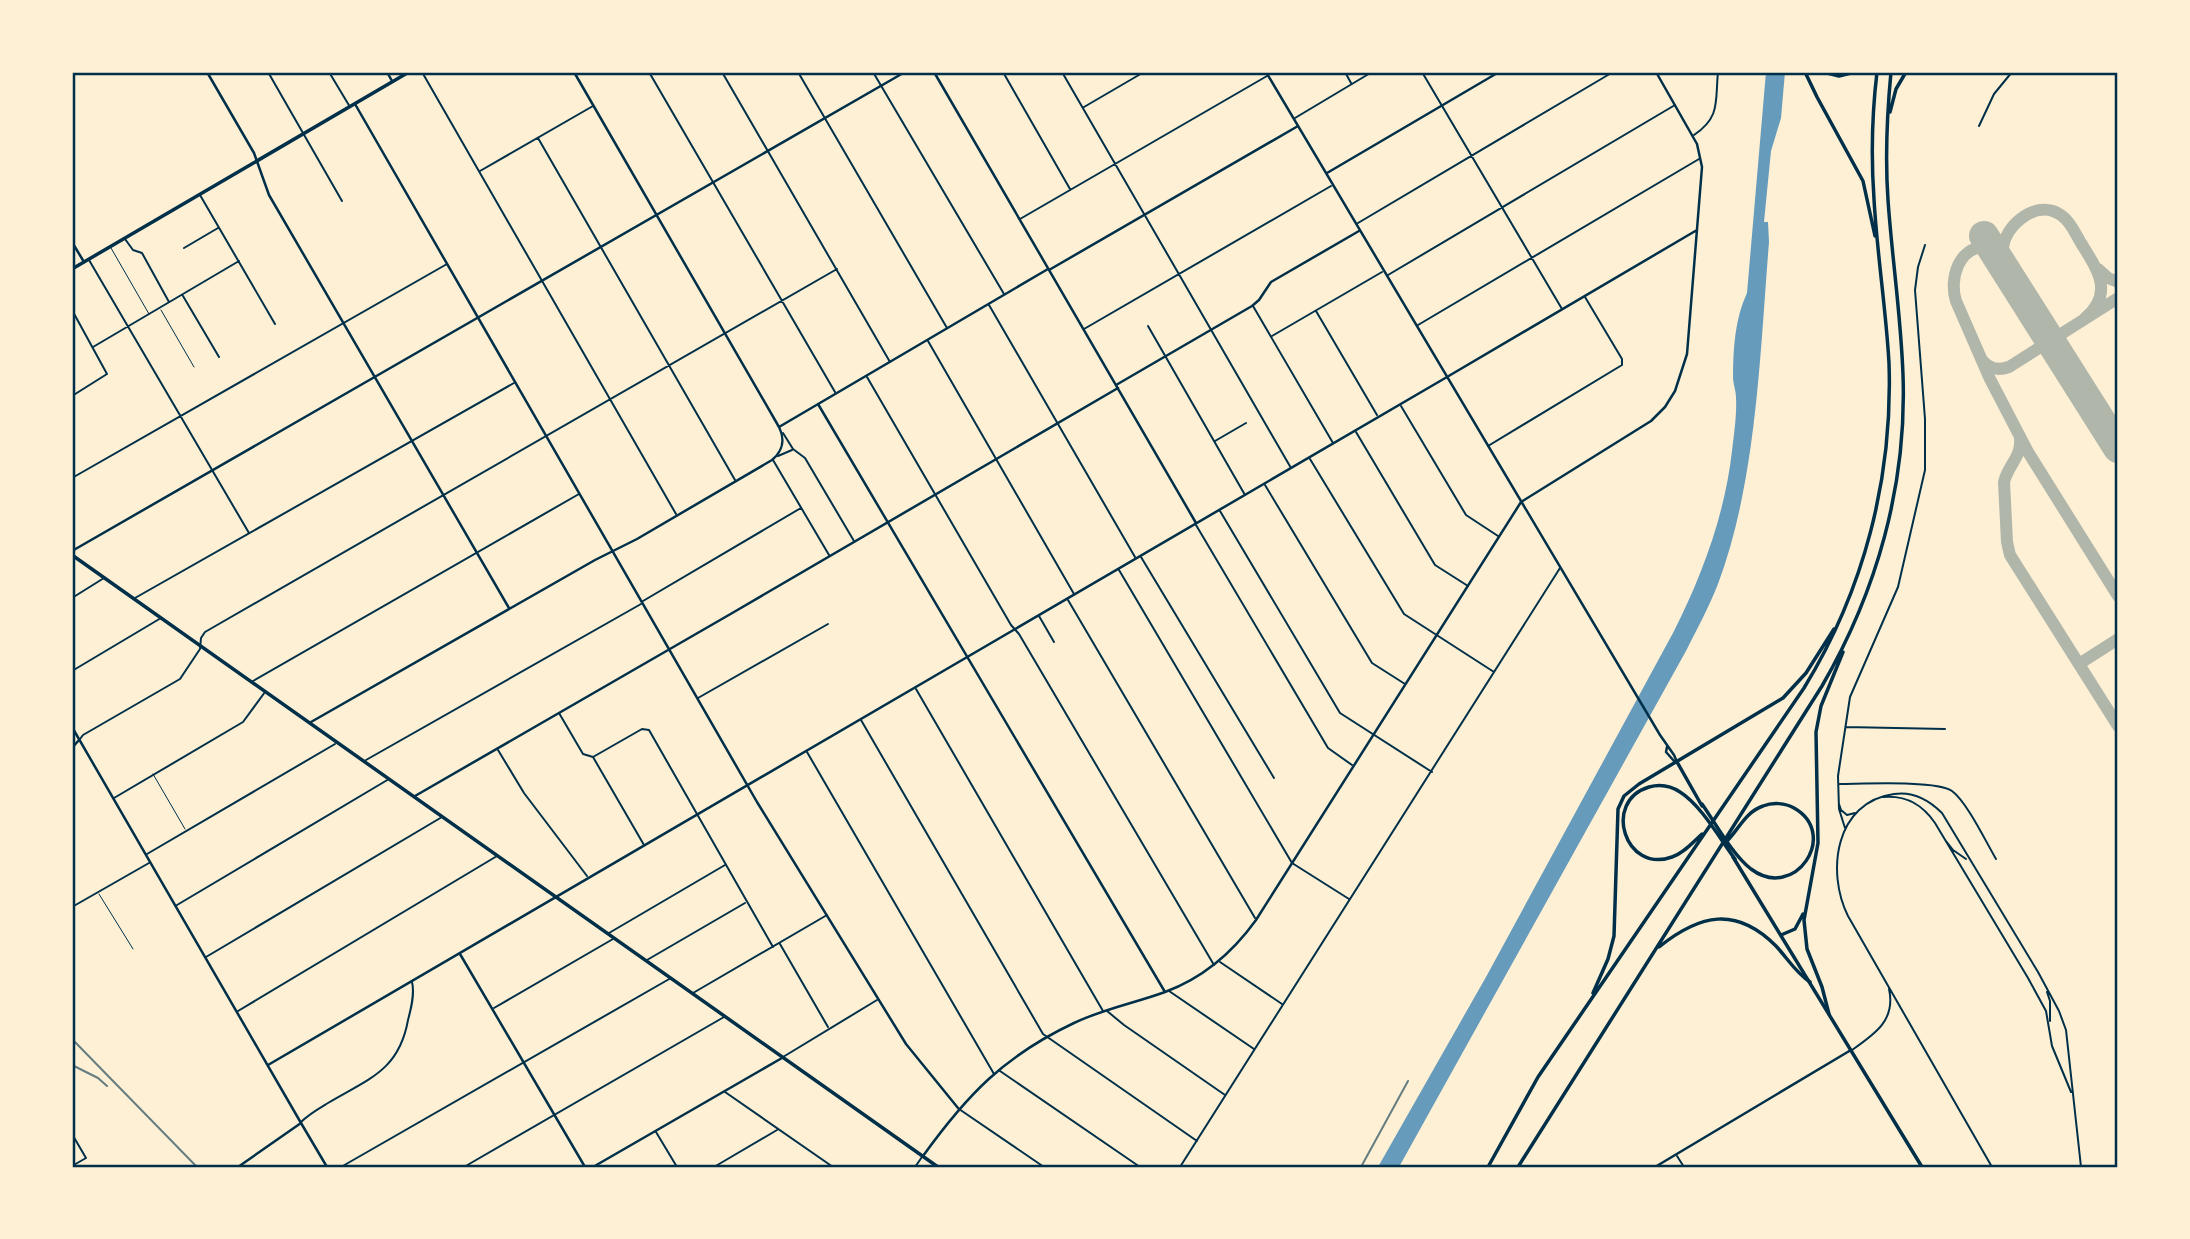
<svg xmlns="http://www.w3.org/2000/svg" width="2190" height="1239" viewBox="0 0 2190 1239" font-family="'Alegreya Sans',sans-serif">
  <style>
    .water { fill: #669bbc }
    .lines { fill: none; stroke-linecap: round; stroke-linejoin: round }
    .taxiway { stroke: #b1b6ab; stroke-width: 12 }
    .runway { stroke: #b1b6ab; stroke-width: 30 }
    .service { stroke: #003049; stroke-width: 1 }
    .minor { stroke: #003049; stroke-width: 2 }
    .tertiary { stroke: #003049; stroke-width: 2.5 }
    .secondary { stroke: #003049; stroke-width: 2.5 }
    .primary { stroke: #003049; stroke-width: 3.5 }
    .motorway { stroke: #003049; stroke-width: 3.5 }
    .rail { stroke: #657d81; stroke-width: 2 }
    .neatline { fill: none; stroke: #003049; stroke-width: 2.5 }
  </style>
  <rect width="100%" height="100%" fill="#fdf0d5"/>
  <path class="water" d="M1766,72H1785L1781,118L1771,151L1764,222H1768L1769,242C1760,352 1757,480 1718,584C1709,607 1697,629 1686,651L1399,1167H1378L1486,977L1673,633C1702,576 1725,514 1732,451C1734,434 1737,414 1736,398C1736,390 1733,384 1733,377C1733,349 1735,318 1747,293Z"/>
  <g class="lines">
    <path class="taxiway" d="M1998,258L1985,247C1958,247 1949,280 1956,301L1990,379L2028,452L2118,596
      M2098,269L2108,278L2118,282
      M2011,279C2006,270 2002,260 2003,248C2005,227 2031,204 2053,211C2068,216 2074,231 2081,243C2097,269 2115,293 2085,318
      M1982,360C1989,369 1998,371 2009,367L2118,298
      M2020,438C2022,457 2008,465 2004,482L2007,542L2010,555L2118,726
      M2079,664L2118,639"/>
    <path class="runway" d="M1984,236L2118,448"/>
    <path class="service" d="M111,248L149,314
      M161,310L194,367
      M153,774L185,829
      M99,894L133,949"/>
    <path class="minor" d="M268,72L342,201
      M329,72L350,107
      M422,72L676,514
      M649,72L835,392
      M722,72L890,362
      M798,72L947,328
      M873,72L1004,294
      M1003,72L1070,189
      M1062,72L1291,468
      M1345,72L1351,83
      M1422,72L1562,309
      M72,74L76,72
      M1084,107L1144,72
      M1295,118L1372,72
      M1979,126L1994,94L2012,72
      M1694,135C1721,117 1715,101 1718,72
      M538,138L735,480
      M480,171L593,106
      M200,195L275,324
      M1020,219L1267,76
      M1358,223L1613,72
      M125,239L133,250L142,253L169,302
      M184,248L218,228
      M89,260L249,533
      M1388,275L1675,105
      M183,296L219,357
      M989,305L1135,557
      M1253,306L1333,443
      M72,310L107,374L72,396
      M1316,311L1377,415
      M1418,325L1699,159
      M1148,326L1245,495
      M1084,329L1331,186
      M1272,336L1382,272
      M928,341L1074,594
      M93,347L239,261
      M867,377L1011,625L1019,634L1214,965
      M1401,406L1466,515L1498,536
      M1356,432L1435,565L1468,586
      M783,433L793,449L805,458L854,541
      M1215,441L1246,423
      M1488,446L1622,365V359L1585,297
      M778,456L792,450
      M1310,459L1404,614L1494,672
      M773,460L829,555
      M72,478L447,264
      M1265,485L1372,663L1405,684
      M1220,511L1340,713L1432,772
      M1196,525L1328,748L1352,765
      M1141,557L1274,778
      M1119,570L1292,863L1349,899
      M72,598L104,578
      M135,598L514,383
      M1068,600L1255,918
      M643,601L801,508
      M1039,616L1054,642
      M72,671L161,618
      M253,681L579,494
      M916,689L1103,1011
      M698,698L828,624
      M559,713L583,754L593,757L644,845
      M861,720L1043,1034L1197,1141
      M1846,727L1945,729
      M80,739L83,735L180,679L200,649L201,638L205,632L837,269
      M498,750L524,793L587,876
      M807,752L994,1074
      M593,757L642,729L649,730L773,947
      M366,760L641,604
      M1840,784C1861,784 1937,780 1952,791C1967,802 1986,842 1996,859
      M1883,797C1906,795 1922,804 1935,823L2028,978L2046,1011L2052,1046L2071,1092
      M114,798L243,722L265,692
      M1839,804L1841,810L1847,815L1855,813
      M1845,828L1839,809L1838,776L1850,697L1898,587L1925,470V419L1915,290L1918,267L1925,245
      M1946,841L1953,850L1966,859
      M147,854L335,744
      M177,905L389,779
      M72,907L149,863
      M609,933L725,865
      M780,944L828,1027
      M206,957L442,817
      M647,960L745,903
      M1220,962L1282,1004
      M1169,991L1254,1049
      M2047,992L2050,1001V1021
      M693,993L827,915
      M494,1008L613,939
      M238,1011L497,856
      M1107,1011L1124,1025L1225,1095
      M1852,1050C1875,1034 1896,1020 1889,989
      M783,1057L877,1000
      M1000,1071L1140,1167
      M725,1092L833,1167
      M959,1109L1044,1167
      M301,1122C309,1114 318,1109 328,1103C368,1079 399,1071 408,1020C411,1009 415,994 412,982
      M656,1132L677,1167
      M72,1134L86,1158L72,1166
      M1677,1156L1684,1167
      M341,1167L671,978
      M464,1167L724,1017
      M714,1167L777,1130
      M915,1167L922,1157
      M1180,1167L1560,568
      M1992,1167L1848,916C1826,872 1835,802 1894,794C1913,791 1929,800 1942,813L2038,972L2059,1011L2066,1030L2081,1167"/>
    <path class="tertiary" d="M207,72L254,153L269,195L509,608
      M387,72L392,81
      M934,72L1196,523
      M355,104L757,802L906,1044L958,1108
      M1327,173L1499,72
      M72,242L84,262
      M1049,270L1298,126
      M1447,377L1697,230
      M1116,385L1252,306L1259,300L1271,282L1359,231
      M818,404L1165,992
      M779,427L1048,269
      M72,551L905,72
      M311,722L595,560L637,539L772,460C783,451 785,439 779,427L574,72
      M72,748L79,740
      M415,796L734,612L1118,388
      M460,954L585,1167
      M301,1123L327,1167
      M923,1156C967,1095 1004,1056 1074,1023C1103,1009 1135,1003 1165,992C1203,978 1233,952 1256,920L1521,502L1651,421L1665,407L1675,391L1687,354L1702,167L1697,144L1656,72
      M593,1167L782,1058
      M1655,1167L1851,1050"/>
    <path class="secondary" d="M1266,72L1660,735L1674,755L1677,762
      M72,727L301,1123L238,1167
      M1667,747L1666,752L1674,761
      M268,1065L1447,377"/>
    <path class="primary" d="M72,269L409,72
      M72,555L938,1167
      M1677,762L1702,806
      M1733,857L1922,1167"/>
    <path class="motorway" d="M1805,72L1817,97L1863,181L1875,236
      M1823,72L1839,76L1855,72
      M1890,112L1896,89L1906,72
      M1702,804C1716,824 1732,854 1751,869C1795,902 1840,834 1794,808C1785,803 1773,802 1763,806C1745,812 1738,831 1725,843
      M1702,834C1693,842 1684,853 1672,857C1625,874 1602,801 1649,787C1660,784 1671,786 1680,792C1701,805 1720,839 1735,859
      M1781,935L1795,929L1803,914
      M1659,947C1700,914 1736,906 1776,946C1788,959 1796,973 1810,982
      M1593,993L1608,959L1614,936L1618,809L1624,796L1639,784L1783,698L1806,673L1834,629
      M1829,1014L1822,987L1807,949L1804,920L1818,843L1816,732L1821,706L1843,652
      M1488,1167L1538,1077L1804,688C1864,590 1893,478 1889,363C1886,309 1877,254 1874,199C1871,157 1872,114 1877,72
      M1518,1167L1822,686C1877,591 1907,485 1903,375C1901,316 1892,258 1888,200C1885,157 1887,114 1891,72"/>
    <path class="rail" d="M72,1039L197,1167
      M72,1065L98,1078L107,1086
      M1361,1167L1408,1081"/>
  </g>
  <rect width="2190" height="1239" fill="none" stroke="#fdf0d5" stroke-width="147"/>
  <rect x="74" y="74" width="2042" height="1092" class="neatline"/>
</svg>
